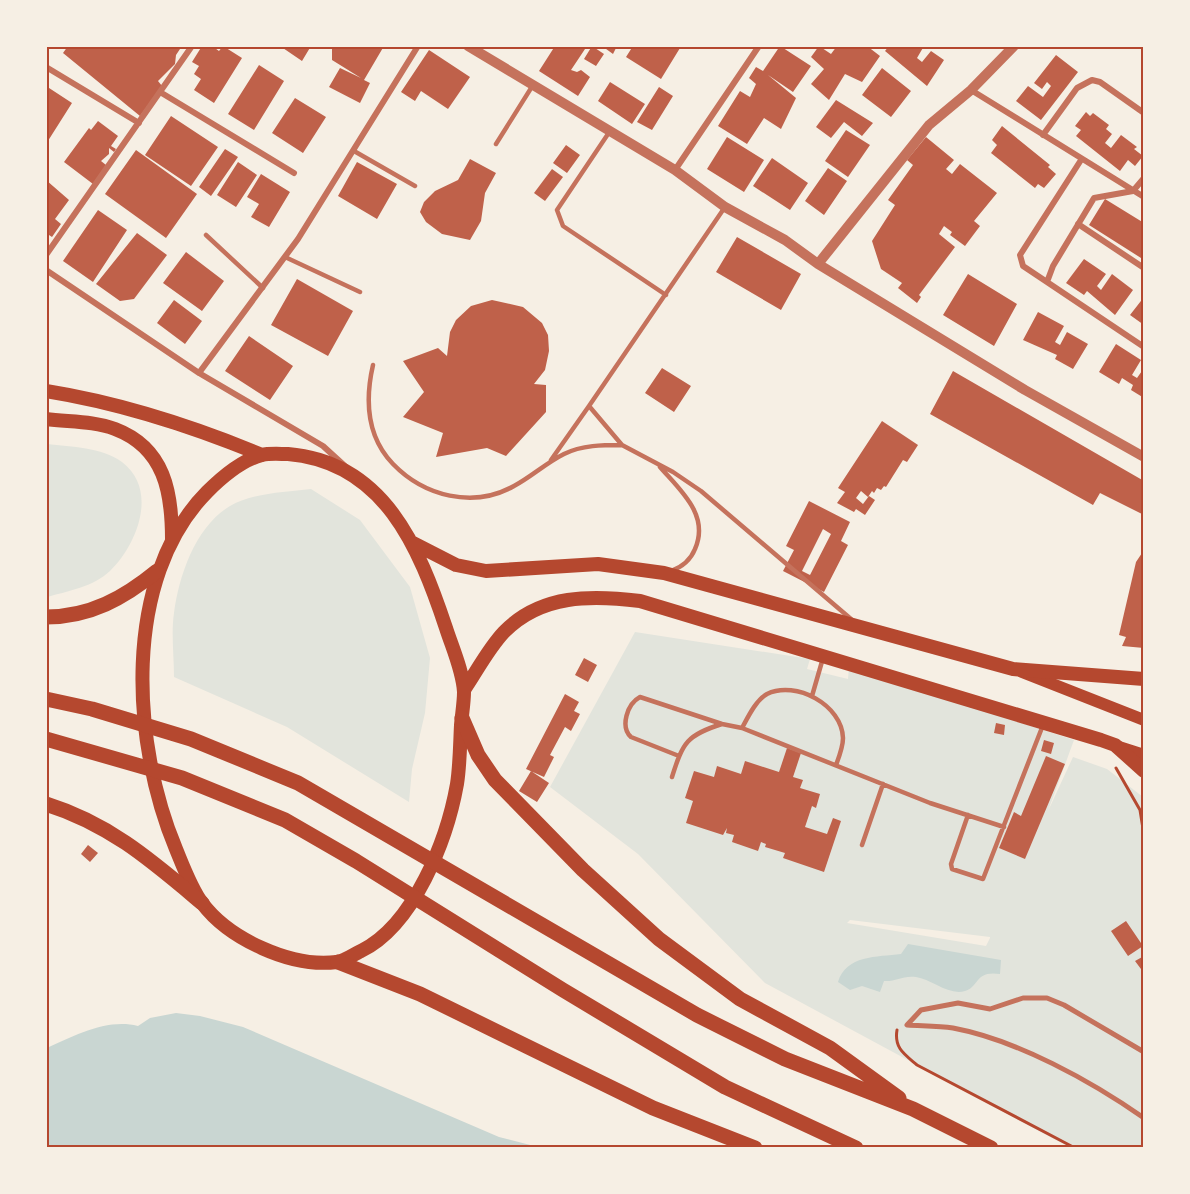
<svg xmlns="http://www.w3.org/2000/svg" width="1190" height="1194" viewBox="0 0 1190 1194" font-family="'Titillium Web',sans-serif">
  <style>
    .green { fill: #e2e4dc; fill-rule: evenodd }
    .water { fill: #c9d6d2 }
    .building { fill: #bf614a; fill-rule: evenodd }
    .lines { fill: none; stroke-linecap: round; stroke-linejoin: round }
    .path { stroke: #b5482f; stroke-width: 3 }
    .service { stroke: #c5725c; stroke-width: 4.5 }
    .pedestrian { stroke: #c5725c; stroke-width: 5 }
    .minor { stroke: #c5725c; stroke-width: 6 }
    .tertiary { stroke: #c5725c; stroke-width: 10 }
    .secondary { stroke: #b5482f; stroke-width: 12 }
    .primary { stroke: #b5482f; stroke-width: 14 }
    .trunk { stroke: #b5482f; stroke-width: 15 }
    .neatline { fill: none; stroke: #b5482f; stroke-width: 2 }
  </style>
  <rect width="100%" height="100%" fill="#f6efe4"/>
  <path class="green" d="M47,444C72,447 101,447 122,462C159,490 137,545 110,571C93,587 68,591 47,597Z
    M311,489L360,520L410,587L430,658L425,713L412,769L409,802L287,727L174,677C174,656 171,633 174,613C179,575 196,526 230,506C253,493 285,492 311,489Z
    M635,632L810,659L807,669L848,679L849,667L1074,740L1048,811L1073,757L1107,769L1143,797V1147H1069L765,983L638,854L550,787ZM850,920L990,937V938L986,946L847,923Z"/>
  <path class="water" d="M908,944L1001,960L1000,974C975,970 979,987 965,991C949,996 931,979 916,977C903,975 895,982 884,981L880,992L862,986L850,990L838,982C846,955 877,957 901,954Z
    M176,1013L200,1016L243,1027L499,1137L538,1147H47V1048C74,1036 107,1018 138,1026L150,1018Z"/>
  <path class="building" d="M68,46H176L180,49L176,55L175,64L158,81L162,86L140,116L63,53Z
    M202,46H212L219,51L223,46L242,58L214,103L194,90L201,79L194,74L199,66L192,62Z
    M280,46H311L302,61Z
    M332,46H384L364,80L370,83L360,103L329,87L340,68L361,78L332,60Z
    M555,46H581L585,49L571,70L577,72L581,70L590,77L578,96L539,71Z
    M592,46L604,54L596,66L584,59Z
    M602,46H617L613,54Z
    M633,46H677L680,48L661,79L626,57Z
    M780,46L811,66L793,92L768,75L796,98L781,129L764,118L747,144L718,126L740,91L750,97L756,84L749,78L756,67L763,71Z
    M819,46L831,54L837,46H867L880,56L862,82L845,74L829,100L811,84L824,69L811,57Z
    M889,46H924L917,58L922,62L931,51L944,60L927,86L885,51Z
    M429,50L470,77L448,109L421,91L415,101L401,92Z
    M1056,55L1078,72L1041,120L1016,101L1028,86L1043,97L1051,86L1047,82L1042,89L1034,83Z
    M259,65L284,81L254,130L228,114Z
    M882,68L911,91L891,117L862,95Z
    M610,82L645,104L632,124L598,101Z
    M46,86L72,103L46,144Z
    M659,87L673,96L652,130L637,122Z
    M295,98L326,117L303,153L272,133Z
    M836,100L873,123L862,136L844,122L831,138L816,127Z
    M1086,112L1090,116L1093,113L1109,125L1106,129L1112,134L1105,143L1111,148L1121,135L1137,147L1134,149L1143,156L1135,166L1128,160L1120,171L1076,136L1081,130L1075,126Z
    M171,116L218,147L191,186L145,155Z
    M98,121L118,136L111,146L116,149L114,152L109,148V154L101,161L106,165L93,184L64,162L89,128L91,130Z
    M1002,126L1050,165L1048,167L1056,174L1044,188L1038,184L1035,188L991,153L997,145L992,140Z
    M846,130L870,145L848,177L825,161Z
    M727,137L764,160L744,192L707,169Z
    M926,137L954,160L946,169L952,174L960,164L997,193L974,221L980,226L965,246L950,235L952,232L944,226L939,234L955,247L919,295L921,297L917,303L898,288L902,283L881,269L872,241L895,205L888,200L913,165L907,160Z
    M566,145L580,155L567,173L553,163Z
    M225,149L238,157L211,196L199,187Z
    M136,150L197,194L166,238L105,194Z
    M772,158L808,183L790,210L753,186Z
    M470,159L496,173L485,193L481,221L470,240L442,234L426,222L420,212L424,202L435,191L458,180Z
    M238,162L257,175L236,207L217,195Z
    M357,162L397,184L377,219L338,196Z
    M828,168L847,181L824,215L805,201Z
    M552,169L563,177L545,201L534,193Z
    M261,174L290,192L269,227L251,217L259,204L247,197Z
    M46,180L69,200L55,219L61,224L52,237L46,233Z
    M1105,199L1144,223L1141,258L1089,225Z
    M98,210L127,230L93,282L63,261Z
    M137,233L167,255L134,299L120,301L96,284Z
    M737,237L801,274L781,310L716,272Z
    M186,252L224,281L202,311L163,283Z
    M1084,259L1106,274L1097,286L1101,290L1112,274L1133,290L1115,315L1087,291L1084,295L1066,283Z
    M968,274L1017,304L994,346L943,315Z
    M297,279L353,311L328,356L271,325Z
    M1144,297V325L1130,315Z
    M174,300L202,321L185,344L157,323Z
    M492,300L523,307L542,323L548,335L549,351L545,370L534,384L546,385V412L506,456L487,448L436,457L443,433L403,417L424,392L403,361L438,348L447,356L450,332L456,320L471,306Z
    M1038,312L1064,326L1055,342L1060,345L1067,332L1088,344L1073,369L1055,359L1057,355L1023,340Z
    M249,336L293,366L270,400L225,371Z
    M1116,344L1141,360L1132,375L1137,378L1144,368V398L1131,390L1133,385L1122,378L1119,384L1099,372Z
    M662,368L691,386L674,412L645,393Z
    M953,371L1144,481V515L1100,493L1093,505L930,414Z
    M882,421L918,445L907,462L903,460L886,487L884,486L881,490L877,488L874,493L872,491L868,497L861,491L856,498L863,504L869,496L875,500L865,515L856,509L854,512L837,503L845,492L838,488Z
    M809,501L850,522L841,541L848,545L824,592L783,571L794,550L786,546ZM823,529L831,534L810,575L802,571Z
    M1144,550V648L1122,646L1126,637L1119,635L1136,562Z
    M584,658L597,665L588,682L575,675Z
    M565,694L579,702L574,711L580,714L571,731L565,727L550,755L554,757L544,777L526,769Z
    M996,723L1005,725L1004,735L994,733Z
    M1044,740L1054,743L1051,754L1041,751Z
    M787,748L801,753L793,777L803,780L800,788L820,794L816,808L812,806L805,827L827,834L833,818L841,821L824,872L783,858L785,853L765,847L766,844L761,842L758,851L732,842L734,835L726,833L727,828L723,835L686,823L693,801L685,798L694,771L714,777L717,766L741,774L745,761L779,772Z
    M1046,756L1065,764L1025,859L999,848L1014,812L1021,816Z
    M531,771L549,783L537,802L519,791Z
    M88,845L98,853L90,862L81,854Z
    M1126,921L1143,946L1128,956L1111,931Z
    M1144,956V973L1135,961Z"/>
  <g class="lines">
    <path class="path" d="M1116,768L1140,810L1144,835
      M897,1030C894,1048 904,1054 917,1065L1075,1148"/>
    <path class="service" d="M610,131L557,210L563,226L666,295
      M496,144L533,85
      M354,151L415,186
      M725,207L589,406L622,445L673,472L701,491L851,619
      M206,235L263,288
      M285,257L360,292
      M373,365C365,400 367,437 393,464C424,496 473,509 514,486C531,477 546,463 564,454C582,445 603,445 622,445
      M551,460L589,406
      M660,467C680,490 710,515 695,549C691,559 682,567 671,571
      M812,696L823,658
      M742,728C748,717 756,700 767,694C796,680 842,705 843,738C843,747 839,757 836,765
      M679,756L631,737C620,727 627,704 640,697L722,724L742,728L930,803L1004,827
      M672,777C683,742 687,735 722,724
      M968,815L951,864L952,869L983,879L1043,725
      M862,845L883,784"/>
    <path class="pedestrian" d="M1144,1052L1064,1005L1047,998H1023L990,1009L958,1003L921,1010L907,1025C922,1026 938,1026 953,1028C1017,1040 1091,1081 1144,1118"/>
    <path class="minor" d="M46,67L139,123
      M971,90L1144,197
      M160,92L294,173
      M1043,135L1077,88L1092,80L1100,82L1144,113
      M675,170L759,46
      M1144,178L1133,191L1094,198L1053,266L1047,282L1144,347
      M1078,224L1144,268
      M46,255L192,46
      M46,270L199,373L323,446L346,467
      M1047,282L1023,266L1020,255L1081,160
      M199,373L298,239L418,46"/>
    <path class="tertiary" d="M468,46L675,170L725,207L785,240L818,264L1025,390L1144,457
      M818,264L929,125L971,90L1014,46"/>
    <path class="secondary" d="M1022,672L1144,720
      M1119,747L1144,755"/>
    <path class="primary" d="M46,391C121,403 192,426 262,455
      M46,419C69,422 94,421 115,429C165,448 172,493 172,539
      M288,454C384,462 419,547 446,628C452,647 463,671 464,692C464,702 462,714 461,725C460,744 460,765 457,784C447,840 414,925 361,951C354,954 345,961 337,962C291,968 229,939 202,903C191,888 183,866 176,849C132,744 121,579 207,492C221,478 242,460 262,455C269,453 280,454 288,454Z
      M413,543L456,565L486,571L598,564L664,573L1013,669L1144,679
      M464,690C477,671 488,649 504,632C541,594 592,595 640,601L1101,740L1115,745L1144,771"/>
    <path class="trunk" d="M46,617C90,617 124,598 157,571
      M46,699L92,709L191,739L298,783L697,1015L785,1059L913,1109L991,1148
      M462,718L478,755L495,780L583,870L659,939L740,999L830,1048L899,1098
      M46,739L182,778L285,820L356,861L563,990L725,1087L856,1148
      M46,804C110,824 152,861 202,903
      M338,962L420,994L653,1108L755,1148"/>
  </g>
  <rect width="1190" height="1194" fill="none" stroke="#f6efe4" stroke-width="96"/>
  <rect x="48" y="48" width="1094" height="1098" class="neatline"/>
</svg>
